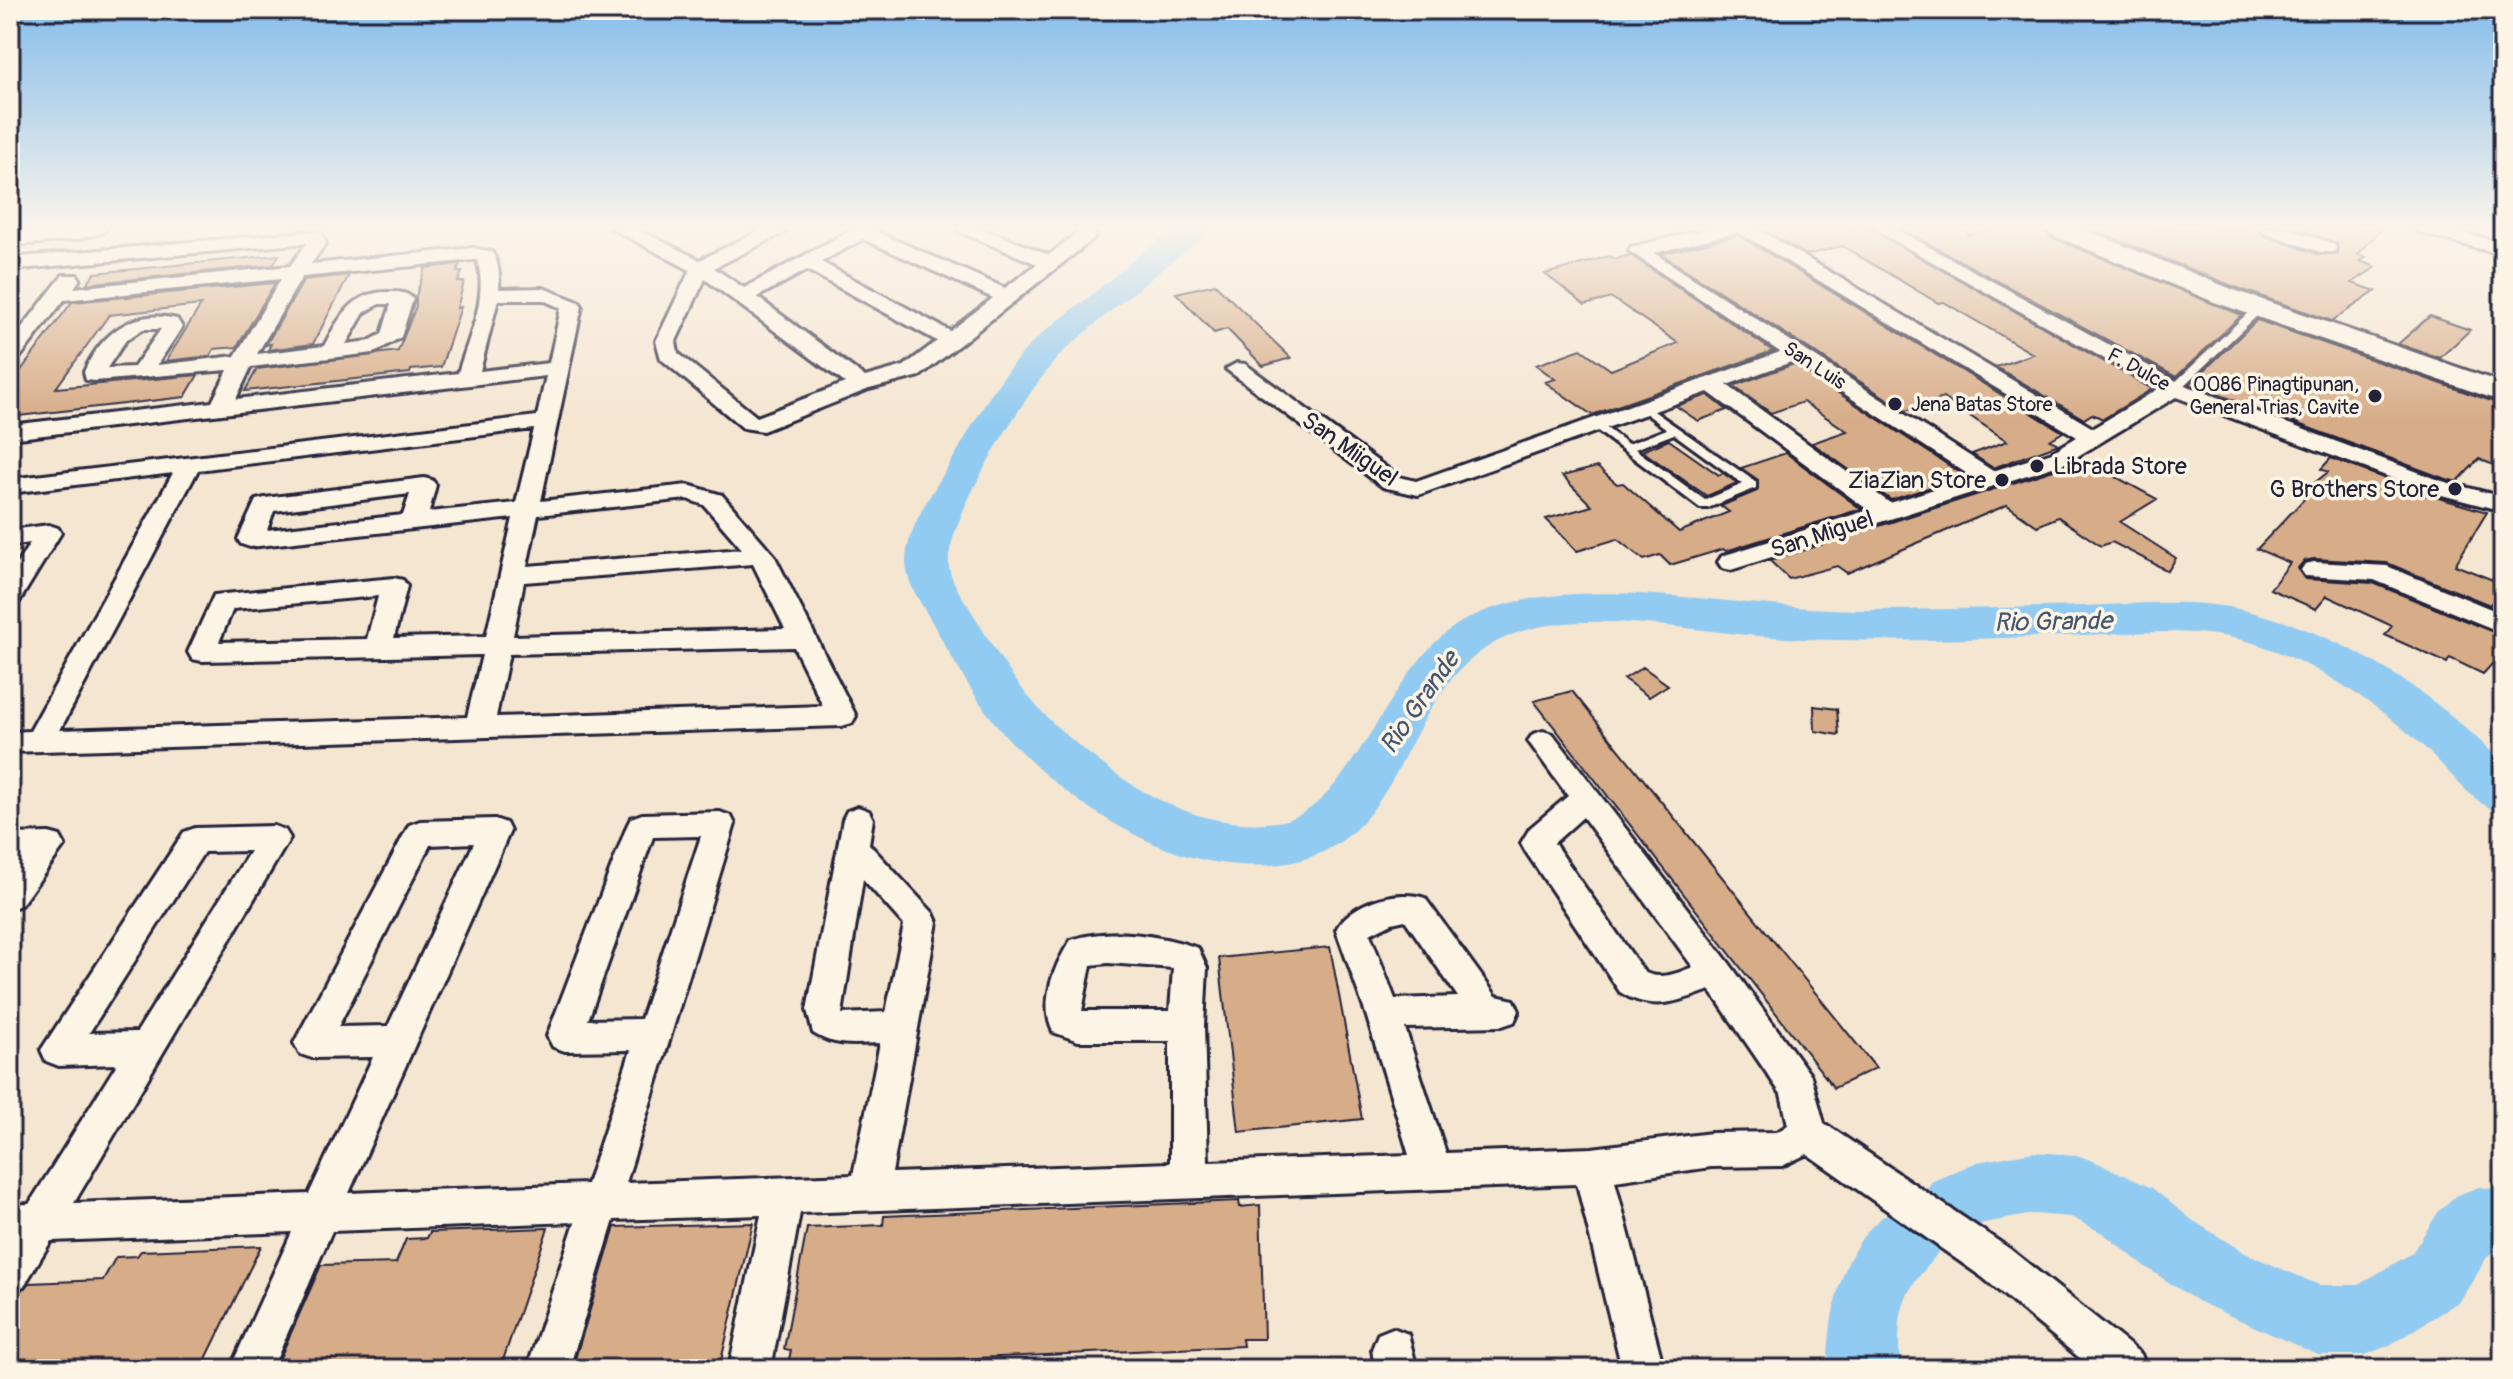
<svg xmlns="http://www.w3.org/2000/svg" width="2513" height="1379" viewBox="0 0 2513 1379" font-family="Pangolin,sans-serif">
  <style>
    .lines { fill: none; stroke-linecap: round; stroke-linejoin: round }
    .river { fill: #92cbf1; fill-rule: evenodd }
    .building { fill: #d7ac88; stroke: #22223b; stroke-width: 2 }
    .lane-casing { stroke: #22223b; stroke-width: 6 }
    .street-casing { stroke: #22223b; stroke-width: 6 }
    .secondary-casing { stroke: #22223b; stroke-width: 6 }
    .lane { fill: #fcf5e5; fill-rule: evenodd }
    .street { fill: #fcf5e5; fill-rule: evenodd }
    .secondary { fill: #fcf5e5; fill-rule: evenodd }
    .poi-dot { fill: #22223b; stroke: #fcf5e5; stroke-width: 3 }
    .labels { text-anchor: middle; stroke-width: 7; stroke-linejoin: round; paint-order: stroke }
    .far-street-label { font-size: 20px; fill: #22223b; stroke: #fcf5e5 }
    .far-poi-label { font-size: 20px; fill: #22223b; stroke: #fcf5e5; text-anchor: end }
    .street-label { font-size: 24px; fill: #22223b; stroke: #fcf5e5 }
    .poi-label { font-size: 24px; fill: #22223b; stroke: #fcf5e5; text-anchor: end }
    .water-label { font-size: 26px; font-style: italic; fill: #445572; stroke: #fcf5e5 }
  </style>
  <rect width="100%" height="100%" fill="#f5e6d2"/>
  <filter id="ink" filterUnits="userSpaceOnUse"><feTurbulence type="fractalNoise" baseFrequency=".0125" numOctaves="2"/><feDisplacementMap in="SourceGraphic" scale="16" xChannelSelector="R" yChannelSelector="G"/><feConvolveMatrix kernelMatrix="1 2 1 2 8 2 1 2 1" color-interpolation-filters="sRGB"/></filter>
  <g filter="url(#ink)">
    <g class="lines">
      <path class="river" d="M1177,228H1214C1202,242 1184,251 1170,263C1135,291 1099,320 1065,350C1032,381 943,523 949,567C952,586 966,601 975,617C1000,659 1026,701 1064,733C1125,786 1194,832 1277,822C1354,813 1388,660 1465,620C1497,603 1538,596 1575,594C1669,589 1763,609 1858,610C1933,610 2009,608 2084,606C2137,604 2191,598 2243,610C2343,633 2431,690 2503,763V814C2471,804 2449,769 2424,747C2378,705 2323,668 2265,647C2201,624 2132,634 2066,636C1968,639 1869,644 1771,637C1696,632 1585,607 1514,634C1378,685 1426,891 1220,863C1139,852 1044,785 994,722C970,691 951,656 932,622C918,597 900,576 908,546C915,515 935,489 951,462C971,429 989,393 1014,363C1036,335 1066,315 1094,293C1121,271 1147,247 1177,228Z
        M2033,1152L2077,1155L2100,1164L2152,1188L2192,1220L2245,1253L2319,1285H2358L2412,1253L2439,1211L2455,1196L2479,1187L2503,1190V1254L2491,1253L2487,1257L2460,1301L2390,1345L2365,1355H2318L2197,1301L2144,1266L2104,1234L2071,1217L2033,1214L1984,1223L1954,1236L1947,1233C1938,1262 1916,1273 1906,1298C1897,1319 1899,1346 1900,1369H1828C1828,1316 1841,1242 1891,1211C1897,1206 1907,1204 1914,1201L1921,1204L1931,1182L1977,1162Z"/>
    </g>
    <path class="building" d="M1761,228H1869L2152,389L2103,419L2092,414L2084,419L1996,367L2033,354L1964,314L1944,302L1938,303L1842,246L1807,255Z
      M1899,228H1967L1968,235L1993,228H2044L2050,237L2242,315L2176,377Z
      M2088,228H2259L2263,235L2320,255L2337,253V243L2295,228H2383L2358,254L2366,257L2360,261L2376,267L2352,283L2376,291L2332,321L2235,287Z
      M1738,235L2063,432L2050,440L2059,444L1993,468L1972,454L2007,441L1943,398L1906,411L1661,254Z
      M279,255L273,265L86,284L95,273Z
      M1630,255L1773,351L1592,415L1545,382L1555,379L1536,365L1581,349L1611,370L1678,343L1612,298L1585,305L1545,274L1610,256L1615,259Z
      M460,264L457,272H462L458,282H464L457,308L461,307L441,367L411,370L410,373L245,391L257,369L398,351L416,306V296L425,268Z
      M349,275L313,344L268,350L271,344L266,345L304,280Z
      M275,283L237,347L214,349L210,356L166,361L201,305L109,315L56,388L198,375L185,397L10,417V385L72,302Z
      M1215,284L1261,329L1291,358L1263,366L1227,329L1214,333L1176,293Z
      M2430,316L2470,330L2440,358L2398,344Z
      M2257,320L2503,405V469L2479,459L2457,482L2443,478L2293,422L2298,418L2256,401L2250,406L2190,384Z
      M1794,364L1965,476L1891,500L1812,443L1847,431L1803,402L1771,413L1733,386Z
      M1708,395L1727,410L1698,421L1676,406Z
      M1669,440L1719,475L1723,473L1737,483L1707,496L1642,451Z
      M1786,453L1861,509L1726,551L1723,549L1670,565L1660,555L1644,560L1617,539L1577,551L1546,519L1592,506L1562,476L1597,467L1617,484L1623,483L1679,532L1729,512L1721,506L1757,491L1758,480L1741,468Z
      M2081,458L2157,499L2120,522L2176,558L2168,571L2112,542L2101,546L2058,517L2037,526L2007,505L1847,573L1837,566L1789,579L1770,561L2069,465Z
      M2331,458L2425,494L2487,512L2455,565L2503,584L2490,605L2387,563L2314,559L2304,561L2298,568L2305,579L2373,583L2503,636V652L2483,674L2450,658L2447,663L2385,635L2392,626L2327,596L2316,609L2270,589L2290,563L2257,549L2307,496L2301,494L2328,472L2321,469Z
      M1643,667L1668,685L1649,697L1624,679Z
      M1572,691L1639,774L1876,1068L1834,1088L1534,701Z
      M1814,706L1837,709L1839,735L1815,731Z
      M1330,947L1362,1119L1239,1132L1219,958Z
      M1239,1201L1240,1207L1260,1205L1264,1339H1242L1243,1346L888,1362L844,1365V1369H787L791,1350L784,1349L807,1228L883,1225L884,1216Z
      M753,1223L720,1365L572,1369L615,1227Z
      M548,1228L500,1369H275L321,1265L396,1263L406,1239L427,1238L430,1232Z
      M261,1246L201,1369H10V1308L20,1291L29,1283L103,1280L116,1257L137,1256L141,1251Z"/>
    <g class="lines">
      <defs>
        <path id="lane" d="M2257,307L2262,310L2261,312L2178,391H2170V387L2253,308Z
          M1645,405L1756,482V488L1708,508H1700L1591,426L1597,423L1601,424L1628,444L1667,429L1641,410V406ZM1674,434L1743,484L1705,500L1635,449Z"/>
        <path id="street" d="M77,228H106L104,232L78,239L10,246V234Z
          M611,228H635L700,260L765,228H787L785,232L714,268L744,288L855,228H879L877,232L1005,288L1037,264L960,232L958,228H982L1049,255L1078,232L1077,228L1098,229L1093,239L920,376L869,389L763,431L743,428L661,359L656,341L690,270ZM863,239L993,298L950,331L821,262ZM807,270L937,341L904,366L865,377L757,297ZM705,279L845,383L757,417L678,353L676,341Z
          M1710,228H1756L2093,428L2158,389L1872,228H1894L2182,384L2442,481L2503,497V511L2426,491L2176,397L2068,462L1731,570L1722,568L1718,562L1722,556L1868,510L1708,392L1418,495L1383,487L1226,369L1237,363L1245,364L1399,477L1416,481L1780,352L1629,251L1631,247ZM1737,232V231L2077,437L2052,452L1993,471L1654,253ZM1794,361L1972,477L1890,503L1727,385Z
          M2262,228H2287L2334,244L2336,248L2334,252H2320L2264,232Z
          M2416,228H2444L2503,243V255L2418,232Z
          M314,231L321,233L326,243L311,264L473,248L492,252C499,263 500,276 499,289L543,288L579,302L582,306L541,501L688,485L722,495L774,555L856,716L852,723L842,726L10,752V732L30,731L173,473L10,493V479L537,416L546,376L10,439V425L212,402L228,370L94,381L86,380L84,372C101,333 134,308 177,319L182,327L157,365L235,356L281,279L64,300L17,361L10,363V343L63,275H77L80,279L74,288L290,266L307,243L10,270V258ZM473,260H477C489,296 468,339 458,373L236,399L251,367L374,353L401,337L413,299C407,292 399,292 389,292C353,291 339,318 324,346L257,354L302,277ZM498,300H543L561,308L549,363L480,371ZM379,304H391L382,334L369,341L346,344L364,313ZM143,329H161L134,367L107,368L126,340ZM534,429L516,503L429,512L436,485L432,480L424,478L265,498L256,500L238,539L241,544L250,547L513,518L486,636L394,638L407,586L403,580L394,578L214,595L188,652L192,659L202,661L482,655L467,717L60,730L198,470ZM410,494L403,515L267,530L274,511ZM687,499L704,505L742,549L527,566L538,515ZM753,564L785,629L513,636L524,582ZM378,596L367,639L219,642L233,609ZM794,647L823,706L496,717L509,654Z
          M49,525L58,528L61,533L19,602L10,604V575L30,543L10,546V530Z
          M2314,562L2387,566L2503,614V633L2374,580L2305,576L2301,570L2305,564Z
          M1543,731L1553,734L1729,963L1811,1076L1824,1123L2010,1249L2141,1354L2147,1369H2093L1982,1277L1807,1154L1782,1166L1711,1167L1615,1181L1664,1369H1622L1577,1184L800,1213L771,1369H729L761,1215L614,1220L569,1369H527L575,1222L332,1231L272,1369H230L292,1232L51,1241L24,1286L10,1292V1205L29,1204L117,1064L59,1066L46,1061L41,1050L184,832L195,828L274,826L285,830L290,838L74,1203L309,1194L373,1057L312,1058L300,1054L294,1043L409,825L420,821L495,819L506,823L510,831L349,1193L587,1184L631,1050L565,1051L553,1047L547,1036L627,826L631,818L642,814L720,812L731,816L735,824L626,1183L853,1175L880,1043C855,1044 835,1047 813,1033L807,1010L843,819L847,811L858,807L869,811L873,819L869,844L933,913L937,922L892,1173L1170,1163V1041H1078L1053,1032C1039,1003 1054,965 1071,940C1109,927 1161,935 1198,948L1207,968L1204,1026L1208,1162L1409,1155L1366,1014L1336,930C1349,903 1397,888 1425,898L1496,996L1514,1000L1519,1011L1514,1022L1502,1026L1405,1028L1446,1153L1592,1148L1711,1133L1777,1132L1788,1125L1781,1094L1710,990C1678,1002 1651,1012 1620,992L1526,852L1521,843L1530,828L1568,796L1528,741L1533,734ZM1583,817L1693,967C1678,973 1659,981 1644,972L1554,843ZM701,836L641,1019L588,1020L653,837ZM474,843L388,1026L338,1027L430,845ZM250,851L137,1032L89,1033L204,852ZM863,879L904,925L886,1012L842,1014ZM1405,920L1458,997L1395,999L1370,934L1392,923ZM1108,963L1173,968L1170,1011H1082L1091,965Z
          M49,833L60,836L65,845L21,905L10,909V872L21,858H10V834Z
          M1393,1328L1408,1334L1417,1369H1375L1372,1349L1378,1334Z"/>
        <path id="secondary" d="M2047,228H2081L2234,290L2503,383V402L2214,302L2051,234Z"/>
      </defs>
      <use href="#lane" class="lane-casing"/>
      <use href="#street" class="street-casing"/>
      <use href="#secondary" class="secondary-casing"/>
      <use href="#lane" class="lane"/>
      <use href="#street" class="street"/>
      <use href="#secondary" class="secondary"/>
    </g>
  </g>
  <linearGradient id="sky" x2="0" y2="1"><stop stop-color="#85bdec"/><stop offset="0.54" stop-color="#faf4eb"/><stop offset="1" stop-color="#faf4eb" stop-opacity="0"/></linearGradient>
  <rect width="2513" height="421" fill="url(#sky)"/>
  <g class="poi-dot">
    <circle cx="2375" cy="396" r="8"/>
    <circle cx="1895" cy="404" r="8"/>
    <circle cx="2037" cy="466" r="8"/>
    <circle cx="2002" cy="480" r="8"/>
    <circle cx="2455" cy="489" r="8"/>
  </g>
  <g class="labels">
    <g class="far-street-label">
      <text transform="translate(1815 365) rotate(33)" y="7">San Luis</text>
      <text transform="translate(2139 369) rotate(29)" y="7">F. Dulce</text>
    </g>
    <g class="far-poi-label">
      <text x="2359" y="391">0086 Pinagtipunan,<tspan x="2359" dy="23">General Trias, Cavite</tspan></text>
      <text x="1911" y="411" text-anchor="start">Jena Batas Store</text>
    </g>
    <g class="street-label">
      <text transform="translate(1350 449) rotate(35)" y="8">San Miiguel</text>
      <text transform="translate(1822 534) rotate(-18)" y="8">San Miguel</text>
    </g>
    <g class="poi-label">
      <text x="2053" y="474" text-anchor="start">Librada Store</text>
      <text x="1986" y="488">ZiaZian Store</text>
      <text x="2439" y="497">G Brothers Store</text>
    </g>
    <g class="water-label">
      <text transform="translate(2053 621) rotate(-1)" y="9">Rio Grande</text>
      <text transform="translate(1419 702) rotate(-55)" y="9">Rio Grande</text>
    </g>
  </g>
  <rect width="2513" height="1379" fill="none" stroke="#fcf5e5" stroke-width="40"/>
  <rect x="20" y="20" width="2473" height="1339" fill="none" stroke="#22223b" stroke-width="3" filter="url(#ink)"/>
</svg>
